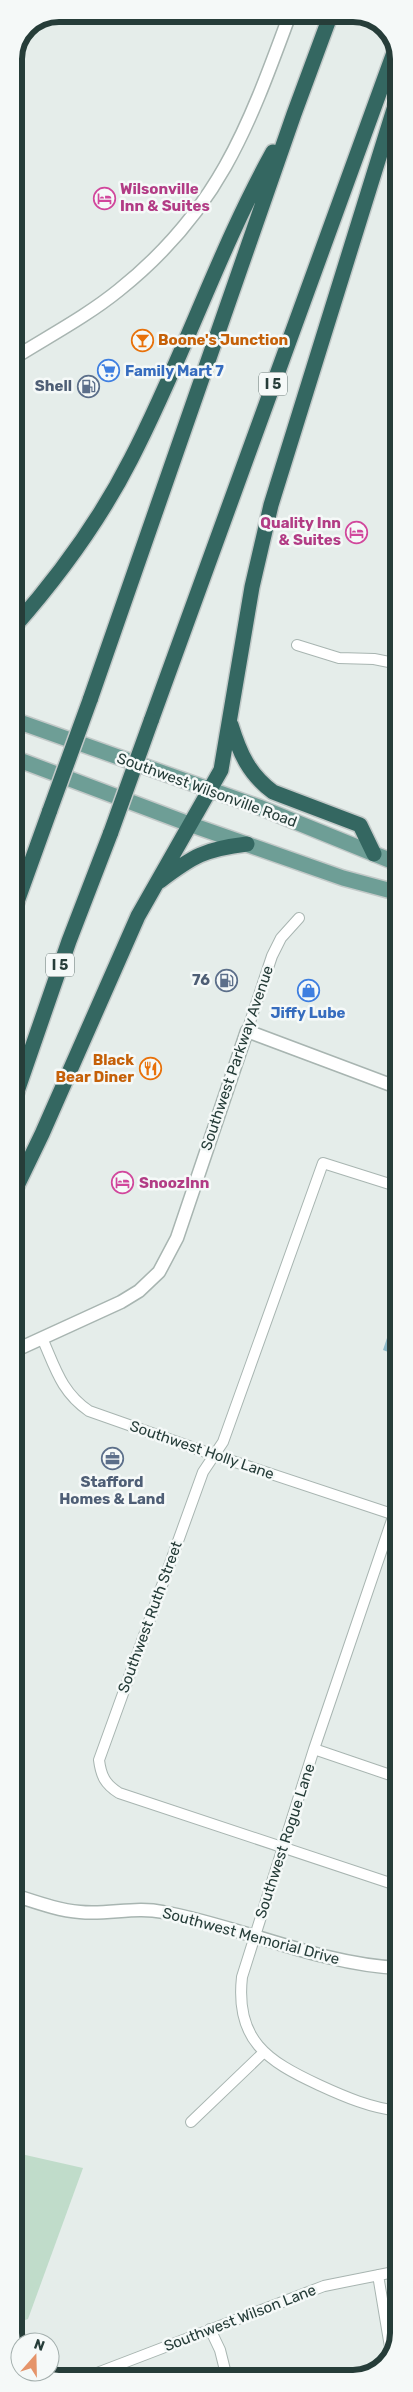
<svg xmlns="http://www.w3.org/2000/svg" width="413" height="2392" viewBox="0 0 413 2392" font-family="Rubik,sans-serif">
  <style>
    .green { fill: #c0dcca }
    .water { fill: #92becc }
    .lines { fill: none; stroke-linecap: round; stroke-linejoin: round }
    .minor-casing { stroke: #a8b5b1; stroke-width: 12 }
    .tertiary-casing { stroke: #a8b5b1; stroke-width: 15 }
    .primary-casing { stroke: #c2c9c8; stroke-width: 18 }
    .motorway-casing { stroke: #c2c9c8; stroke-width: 18 }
    .minor { stroke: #fff; stroke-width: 10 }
    .tertiary { stroke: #fff; stroke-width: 12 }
    .primary { stroke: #6e9e96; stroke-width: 15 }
    .motorway { stroke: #346761; stroke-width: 15 }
    .motorway-bridge-casing { stroke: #c2c9c8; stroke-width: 18; stroke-linecap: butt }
    .motorway-bridge { stroke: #346761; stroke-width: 15 }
    .labels { text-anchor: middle; stroke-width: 5; stroke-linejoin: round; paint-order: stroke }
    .shield { fill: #f5f9f8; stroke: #647572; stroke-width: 1 }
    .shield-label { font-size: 14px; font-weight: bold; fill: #263d39 }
    .hotel-label { font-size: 15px; font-weight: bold; fill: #b23c85; stroke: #f5f9f8; text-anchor: start }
    .food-label { font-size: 15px; font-weight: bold; fill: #c56008; stroke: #f5f9f8; text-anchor: start }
    .shop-label { font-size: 15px; font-weight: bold; fill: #366cbe; stroke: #f5f9f8; text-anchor: start }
    .service-label { font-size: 15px; font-weight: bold; fill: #4e5e75; stroke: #f5f9f8; text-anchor: end }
    .street-label { font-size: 15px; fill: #263d39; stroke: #f5f9f8 }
    .rim { fill: none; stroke: #263d39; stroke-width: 6 }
  </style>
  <rect width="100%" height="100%" fill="#e5edea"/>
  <path class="green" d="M21,2154L83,2168L28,2319L14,2324V2160Z"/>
  <path class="water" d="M392,1323L399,1326V1356L383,1350Z"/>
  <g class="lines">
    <defs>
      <path id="minor" d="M297,645L339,658L374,659L399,664
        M247,1031L272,956L281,938L299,918
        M399,1187L323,1163L223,1442L203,1472L99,1760C101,1776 105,1784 119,1793L399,1886
        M42,1338C55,1367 61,1392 89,1411L214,1455L398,1516
        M394,1514L314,1749L242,1977C235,2040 267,2061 319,2085C345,2097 371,2108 399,2111
        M314,1749L399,1778
        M191,2122L263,2053
        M378,2275L391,2353
        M210,2329L220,2350L227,2378
        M84,2378L324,2286L399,2271"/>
      <path id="tertiary" d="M14,358C49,336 87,316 119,290C218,211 248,128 290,14
        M14,1351L121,1302L139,1291L159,1272L177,1238L247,1031L399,1088
        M14,1895C36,1902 57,1910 80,1912C108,1915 136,1906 163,1912C243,1927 318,1964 399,1968"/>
      <path id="primary" d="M14,720L259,807L399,864
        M14,758L189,824L343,878L399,893"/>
      <path id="motorway" d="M14,627C59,576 100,520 131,459C183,359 218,251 273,152
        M90,700L294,114L331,14
        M151,721L396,47
        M231,725C240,754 249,774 273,792L360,825L374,854
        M160,881C193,856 205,849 247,844
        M14,910L50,810
        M14,1100L69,941L111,832
        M14,1192L42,1134L138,916L221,770L252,587L271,505L399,93"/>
    </defs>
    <use href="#minor" class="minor-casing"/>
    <use href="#tertiary" class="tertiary-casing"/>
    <use href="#primary" class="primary-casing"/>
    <use href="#motorway" class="motorway-casing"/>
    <use href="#minor" class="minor"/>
    <use href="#tertiary" class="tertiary"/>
    <use href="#primary" class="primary"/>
    <use href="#motorway" class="motorway"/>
    <defs>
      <path id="motorway-bridge" d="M50,810L90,700
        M111,832L151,721"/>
    </defs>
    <use href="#motorway-bridge" class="motorway-bridge-casing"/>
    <use href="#motorway-bridge" class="motorway-bridge"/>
  </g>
  <defs>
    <symbol id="hotel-ring" viewBox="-11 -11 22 22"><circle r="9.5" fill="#f5f9f8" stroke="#d1479c" stroke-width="1.5"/><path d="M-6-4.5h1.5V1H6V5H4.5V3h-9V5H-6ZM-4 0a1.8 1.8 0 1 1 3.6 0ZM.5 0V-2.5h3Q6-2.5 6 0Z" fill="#d1479c"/></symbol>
    <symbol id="bar-ring" viewBox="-11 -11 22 22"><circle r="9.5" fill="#f5f9f8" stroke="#e8710a" stroke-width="1.5"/><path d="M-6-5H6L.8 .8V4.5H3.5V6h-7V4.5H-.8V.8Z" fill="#e8710a"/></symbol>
    <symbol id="supermarket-ring" viewBox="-11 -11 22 22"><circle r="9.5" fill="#f5f9f8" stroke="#3f7fe0" stroke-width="1.5"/><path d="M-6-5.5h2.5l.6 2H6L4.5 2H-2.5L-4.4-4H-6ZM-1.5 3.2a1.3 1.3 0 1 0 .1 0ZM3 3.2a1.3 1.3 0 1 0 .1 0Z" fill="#3f7fe0"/></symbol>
    <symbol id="fuel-ring" viewBox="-11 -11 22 22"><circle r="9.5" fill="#f5f9f8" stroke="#5c6f8a" stroke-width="1.5"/><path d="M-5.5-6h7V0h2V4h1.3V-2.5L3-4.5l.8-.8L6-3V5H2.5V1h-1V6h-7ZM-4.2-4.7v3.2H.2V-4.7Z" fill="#5c6f8a"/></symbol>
    <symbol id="shop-ring" viewBox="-11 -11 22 22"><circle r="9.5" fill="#f5f9f8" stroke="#3f7fe0" stroke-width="1.5"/><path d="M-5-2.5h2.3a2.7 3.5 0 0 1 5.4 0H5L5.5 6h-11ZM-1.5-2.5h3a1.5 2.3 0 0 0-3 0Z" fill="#3f7fe0"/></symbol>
    <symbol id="restaurant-ring" viewBox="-11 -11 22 22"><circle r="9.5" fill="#f5f9f8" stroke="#e8710a" stroke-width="1.5"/><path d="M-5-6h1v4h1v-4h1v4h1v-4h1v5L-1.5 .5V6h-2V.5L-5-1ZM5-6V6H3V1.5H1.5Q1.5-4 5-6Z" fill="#e8710a"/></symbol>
    <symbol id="office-ring" viewBox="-11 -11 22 22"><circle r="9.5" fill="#f5f9f8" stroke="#5c6f8a" stroke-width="1.5"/><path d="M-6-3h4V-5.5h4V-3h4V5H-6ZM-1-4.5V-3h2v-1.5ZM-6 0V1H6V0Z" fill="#5c6f8a"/></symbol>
  </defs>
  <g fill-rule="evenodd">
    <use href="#hotel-ring" x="92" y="186" width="25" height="25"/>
    <use href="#bar-ring" x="130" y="328" width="25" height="25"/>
    <use href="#supermarket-ring" x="96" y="358" width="25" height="25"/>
    <use href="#fuel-ring" x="76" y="374" width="25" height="25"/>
    <use href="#hotel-ring" x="344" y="520" width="25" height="25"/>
    <use href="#fuel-ring" x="214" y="968" width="25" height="25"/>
    <use href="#shop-ring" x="296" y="978" width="25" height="25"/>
    <use href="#restaurant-ring" x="138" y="1056" width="25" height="25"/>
    <use href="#hotel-ring" x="110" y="1170" width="25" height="25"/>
    <use href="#office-ring" x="100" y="1446" width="25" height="25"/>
  </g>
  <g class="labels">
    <g class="shield">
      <rect x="259" y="372.5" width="28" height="23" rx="4"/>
      <rect x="46" y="953.5" width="28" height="23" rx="4"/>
    </g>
    <g class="shield-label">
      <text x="273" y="389">I 5</text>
      <text x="60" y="970">I 5</text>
    </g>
    <g class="hotel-label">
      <text x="120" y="194">Wilsonville<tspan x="120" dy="17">Inn &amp; Suites</tspan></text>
      <text x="341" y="528" text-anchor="end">Quality Inn<tspan x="341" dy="17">&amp; Suites</tspan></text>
      <text x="139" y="1188">SnoozInn</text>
    </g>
    <g class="food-label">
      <text x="158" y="345">Boone's Junction</text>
      <text x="134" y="1065" text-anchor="end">Black<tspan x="134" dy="17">Bear Diner</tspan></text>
    </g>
    <g class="shop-label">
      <text x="125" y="376">Family Mart 7</text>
      <text x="308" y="1018" text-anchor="middle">Jiffy Lube</text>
    </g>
    <g class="service-label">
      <text x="72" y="391">Shell</text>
      <text x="210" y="985">76</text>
      <text x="112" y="1487" text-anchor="middle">Stafford<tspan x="112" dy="17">Homes &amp; Land</tspan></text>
    </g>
    <g class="street-label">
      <text transform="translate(207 790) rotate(20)" y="5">Southwest Wilsonville Road</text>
      <text transform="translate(237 1058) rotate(-71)" y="5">Southwest Parkway Avenue</text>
      <text transform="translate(202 1450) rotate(19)" y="5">Southwest Holly Lane</text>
      <text transform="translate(150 1617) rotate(-70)" y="5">Southwest Ruth Street</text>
      <text transform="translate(285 1841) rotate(-72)" y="5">Southwest Rogue Lane</text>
      <text transform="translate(251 1936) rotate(15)" y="5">Southwest Memorial Drive</text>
      <text transform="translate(240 2318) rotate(-21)" y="5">Southwest Wilson Lane</text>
    </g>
  </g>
  <path d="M0 0H413V2392H0ZM59 22H353A37 37 0 0 1 390 59V2333A37 37 0 0 1 353 2370H59A37 37 0 0 1 22 2333V59A37 37 0 0 1 59 22Z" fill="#f5f9f8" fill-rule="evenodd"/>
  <path class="rim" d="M59 22H353A37 37 0 0 1 390 59V2333A37 37 0 0 1 353 2370H59A37 37 0 0 1 22 2333V59A37 37 0 0 1 59 22Z"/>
  <g transform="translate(35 2357) rotate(20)"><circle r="24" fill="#f5f9f8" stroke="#a2aeac"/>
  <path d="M0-4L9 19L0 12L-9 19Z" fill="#e5946a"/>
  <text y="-8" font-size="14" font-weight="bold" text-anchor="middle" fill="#263d39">N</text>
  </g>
</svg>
